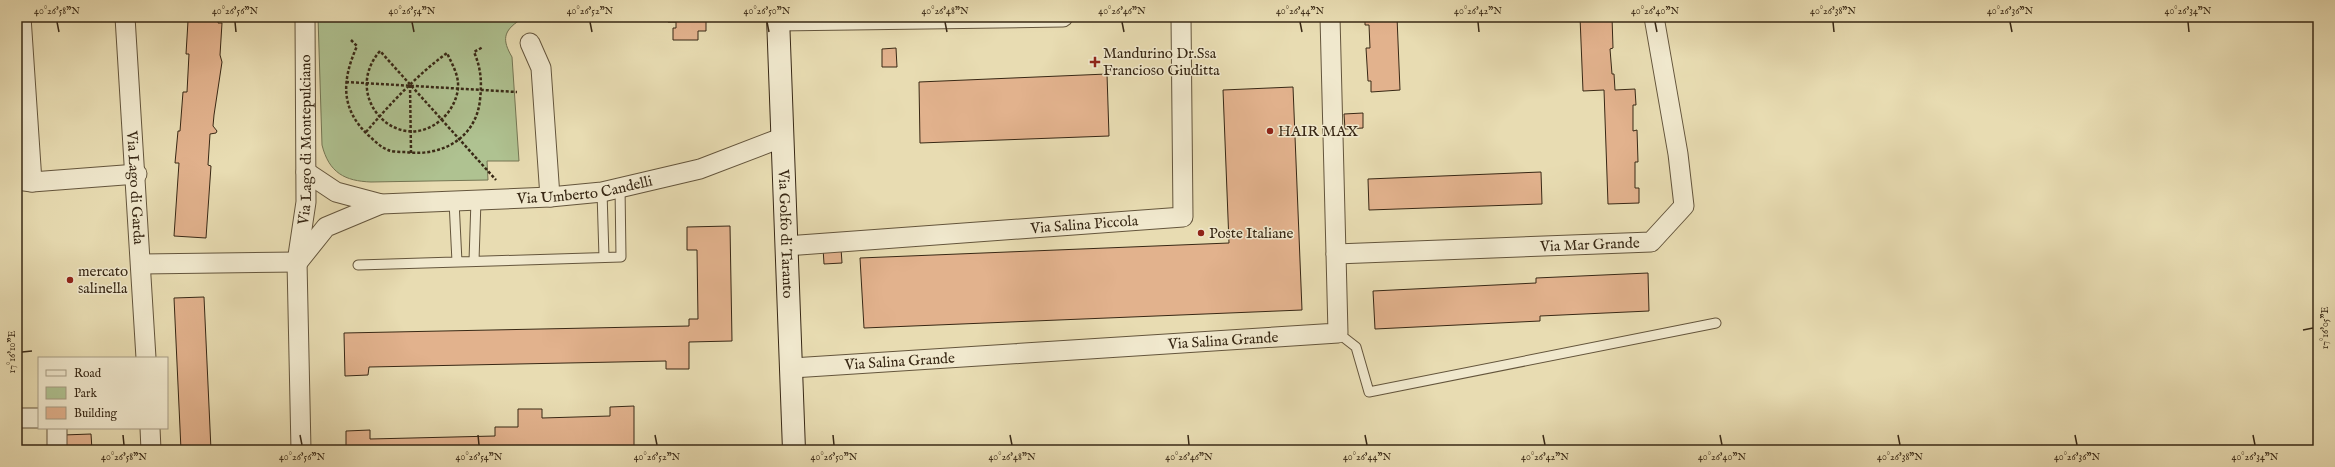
<svg xmlns="http://www.w3.org/2000/svg" width="2335" height="467" viewBox="0 0 2335 467" font-family="'IM FELL English',serif">
  <style>
    .green { fill: #afc291; stroke: #747553 }
    .building { fill: #e2b28d; stroke: #382815 }
    .lines { fill: none; stroke-linecap: round; stroke-linejoin: round }
    .lane-casing { stroke: #64553c; stroke-width: 11 }
    .street-casing { stroke: #64553c; stroke-width: 21 }
    .secondary-casing { stroke: #382815; stroke-width: 24 }
    .path { stroke: #382815; stroke-width: 2.5; stroke-dasharray: 3 2; stroke-linecap: butt }
    .lane { stroke: #f0e8cd; stroke-width: 9 }
    .street { stroke: #f0e8cd; stroke-width: 19 }
    .secondary { stroke: #f0e8cd; stroke-width: 22 }
    .ticks { fill: none; stroke: #382815; stroke-width: 1.5 }
    .poi-dot { fill: #8f2418; stroke: #f0e8cd; stroke-width: 1.5 }
    .labels { text-anchor: middle; stroke-width: 3; stroke-linejoin: round; paint-order: stroke }
    .poi-label { font-size: 15px; fill: #382815; stroke: #f0e8cd; text-anchor: start }
    .street-label { font-size: 15px; fill: #382815; stroke: #f0e8cd }
    .neatline { fill: none; stroke: #382815; stroke-width: 1.5 }
    .ticks-label { font-size: 10px; text-anchor: middle; fill: #382815 }
  </style>
  <rect width="100%" height="100%" fill="#e8dcb2"/>
  <filter id="stains"><feTurbulence type="fractalNoise" baseFrequency=".005" numOctaves="4"/><feColorMatrix values="0 0 0 0 .2 0 0 0 0 .09 0 0 0 0 .02 0 0 0 .5 -.17"/></filter>
  <radialGradient id="worn" r=".72"><stop offset=".6" stop-color="#630" stop-opacity="0"/><stop offset="1" stop-color="#630" stop-opacity=".3"/></radialGradient>
  <path class="green" d="M318,17L520,20C503,31 502,40 512,57L519,161H487L488,180L371,182C345,181 329,173 322,145Z"/>
  <path class="building" d="M186,17H219L218,23H222L220,55L222,62L214,115L213,126L217,131L216,133L210,134L208,165L211,166L206,238L174,236L179,163H175L178,131H180L183,92H187L189,54H186L188,21H185Z
    M626,17H640V20H626Z
    M668,17H706V31H698V40H673V28H676V22H668Z
    M1365,17H1397L1400,90L1371,92V81H1368L1366,48H1370L1369,25H1365Z
    M1580,17H1612L1613,48L1610,49L1612,74H1614L1615,90L1635,89L1636,105H1633V131L1637,130L1638,162H1635V188H1639V203L1608,204L1604,90L1583,91Z
    M896,48L897,67H882V49Z
    M1107,74L1109,136L920,143L919,82Z
    M1293,87L1302,310L864,328L860,258L1229,243L1223,90Z
    M1363,113V128L1345,129L1344,114Z
    M17,137L20,171H17Z
    M1541,172L1542,204L1369,210L1368,179Z
    M730,226L732,341L689,342V369H666V361L369,367L368,375L345,376L344,333L689,326V319H698L697,250H687V227Z
    M823,248H841L842,263L824,264Z
    M1648,273L1649,311L1540,316V321L1375,329L1373,291L1536,283V278Z
    M204,297L211,450H181L174,298Z
    M634,406V450H346V431L370,430V439L495,436V427H518V409H542V418L610,416V407Z
    M91,434L92,450H64L63,435Z"/>
  <g class="lines">
    <defs>
      <path id="lane" d="M602,192L604,257
        M454,201L457,262
        M474,261L476,200
        M358,265L621,257L620,187
        M1338,333L1356,347L1369,392L1716,323"/>
      <g id="street">
        <path d="M21,17L32,182"/>
        <path id="s1" d="M125,17L146,358"/>
        <path d="M778,21L1063,17"/>
        <path d="M530,43L541,68L550,197"/>
        <path id="s2" d="M306,172L336,192L381,204L550,197L602,192L700,169L781,138"/>
        <path d="M17,180L32,182L137,174"/>
        <path id="s3" d="M786,246L1183,217L1181,17"/>
        <path id="s4" d="M1336,254L1651,242L1684,206L1678,154L1654,17"/>
        <path d="M298,262L326,227L381,204"/>
        <path d="M142,264L297,262"/>
        <path id="s5" d="M792,368L1338,333L1330,17"/>
        <path d="M17,418H39"/>
        <path d="M57,428V450"/>
        <path d="M150,428L151,450"/>
        <path id="s6" d="M301,450L297,262L306,202L305,17"/>
      </g>
      <g id="secondary">
        <path id="s7" d="M778,17L794,450"/>
      </g>
    </defs>
    <use href="#lane" class="lane-casing"/>
    <use href="#street" class="street-casing"/>
    <use href="#secondary" class="secondary-casing"/>
    <path class="path" d="M351,40L357,46C342,80 340,108 368,135C374,140 380,147 388,150C393,152 400,152 406,152C442,157 476,138 480,100C482,82 481,68 474,52L483,47
      M346,82L517,92
      M410,85L411,153
      M366,132C390,104 417,75 447,53C452,64 459,75 458,88C457,99 451,111 442,119C399,158 340,97 380,51L496,180"/>
    <use href="#lane" class="lane"/>
    <use href="#street" class="street"/>
    <use href="#secondary" class="secondary"/>
  </g>
  <path class="ticks" d="M57,22L59,32M235,22L236,32M412,22L414,32M590,22L592,32M767,22L769,32M945,22L947,32M1122,22L1124,32M1300,22L1302,32M1478,22L1479,32M1655,22L1657,32M1833,22L1834,32M2010,22L2012,32M2188,22L2189,32M2303,330L2313,328M22,352L32,351M123,435L124,445M300,435L302,445M478,435L479,445M655,435L657,445M833,435L834,445M1010,435L1012,445M1188,435L1189,445M1365,435L1367,445M1543,435L1545,445M1720,435L1722,445M1898,435L1900,445M2075,435L2077,445M2253,435L2255,445"/>
  <g class="poi-dot">
    <path d="M1093 56h4v4h4v4h-4v4h-4v-4h-4v-4h4z"/>
    <circle cx="1270" cy="131" r="4"/>
    <circle cx="1201" cy="233" r="4"/>
    <circle cx="70" cy="280" r="4"/>
  </g>
  <g class="labels">
    <g class="poi-label">
      <text x="1103" y="58">Mandurino Dr.Ssa<tspan x="1103" dy="17">Francioso Giuditta</tspan></text>
      <text x="1278" y="136">HAIR MAX</text>
      <text x="1209" y="238">Poste Italiane</text>
      <text x="78" y="276">mercato<tspan x="78" dy="17">salinella</tspan></text>
    </g>
    <g class="street-label">
      <text dy="5" stroke="none"><textPath href="#s6" startOffset="311">Via Lago di Montepulciano</textPath></text>
      <text dy="5" stroke="none"><textPath href="#s1" startOffset="171">Via Lago di Garda</textPath></text>
      <text dy="5" stroke="none"><textPath href="#s2" startOffset="287">Via Umberto Candelli</textPath></text>
      <text dy="5" stroke="none"><textPath href="#s3" startOffset="299">Via Salina Piccola</textPath></text>
      <text dy="5" stroke="none"><textPath href="#s7" startOffset="217">Via Golfo di Taranto</textPath></text>
      <text dy="5" stroke="none"><textPath href="#s4" startOffset="254">Via Mar Grande</textPath></text>
      <text dy="5" stroke="none"><textPath href="#s5" startOffset="432">Via Salina Grande</textPath></text>
      <text dy="5" stroke="none"><textPath href="#s5" startOffset="108">Via Salina Grande</textPath></text>
    </g>
  </g>
  <rect width="2335" height="467" fill="none" stroke="#e8dcb2" stroke-width="44"/>
  <rect x="38" y="357" width="130" height="72" fill="#f0e8cd" stroke="#a69b83"/>
  <rect x="46" y="370" width="20" height="6" fill="#f0e8cd" stroke="#a69b83"/>
  <text x="74" y="377" font-size="12" fill="#382815">Road</text>
  <rect x="46" y="387" width="20" height="12" fill="#afc291" stroke="#a69b83"/>
  <text x="74" y="397" font-size="12" fill="#382815">Park</text>
  <rect x="46" y="407" width="20" height="12" fill="#e2b28d" stroke="#a69b83"/>
  <text x="74" y="417" font-size="12" fill="#382815">Building</text>
  <rect x="22" y="22" width="2291" height="423" class="neatline"/>
  <g class="ticks-label">
    <text x="57" y="14">40°26'58"N</text>
    <text x="235" y="14">40°26'56"N</text>
    <text x="412" y="14">40°26'54"N</text>
    <text x="590" y="14">40°26'52"N</text>
    <text x="767" y="14">40°26'50"N</text>
    <text x="945" y="14">40°26'48"N</text>
    <text x="1122" y="14">40°26'46"N</text>
    <text x="1300" y="14">40°26'44"N</text>
    <text x="1478" y="14">40°26'42"N</text>
    <text x="1655" y="14">40°26'40"N</text>
    <text x="1833" y="14">40°26'38"N</text>
    <text x="2010" y="14">40°26'36"N</text>
    <text x="2188" y="14">40°26'34"N</text>
    <text transform="translate(2324 328) rotate(-90)" y="4">17°16'05"E</text>
    <text transform="translate(11 352) rotate(-90)" y="4">17°16'10"E</text>
    <text x="124" y="460">40°26'58"N</text>
    <text x="302" y="460">40°26'56"N</text>
    <text x="479" y="460">40°26'54"N</text>
    <text x="657" y="460">40°26'52"N</text>
    <text x="834" y="460">40°26'50"N</text>
    <text x="1012" y="460">40°26'48"N</text>
    <text x="1189" y="460">40°26'46"N</text>
    <text x="1367" y="460">40°26'44"N</text>
    <text x="1545" y="460">40°26'42"N</text>
    <text x="1722" y="460">40°26'40"N</text>
    <text x="1900" y="460">40°26'38"N</text>
    <text x="2077" y="460">40°26'36"N</text>
    <text x="2255" y="460">40°26'34"N</text>
  </g>
  <rect width="100%" height="100%" filter="url(#stains)"/>
  <rect width="100%" height="100%" fill="url(#worn)"/>
</svg>
